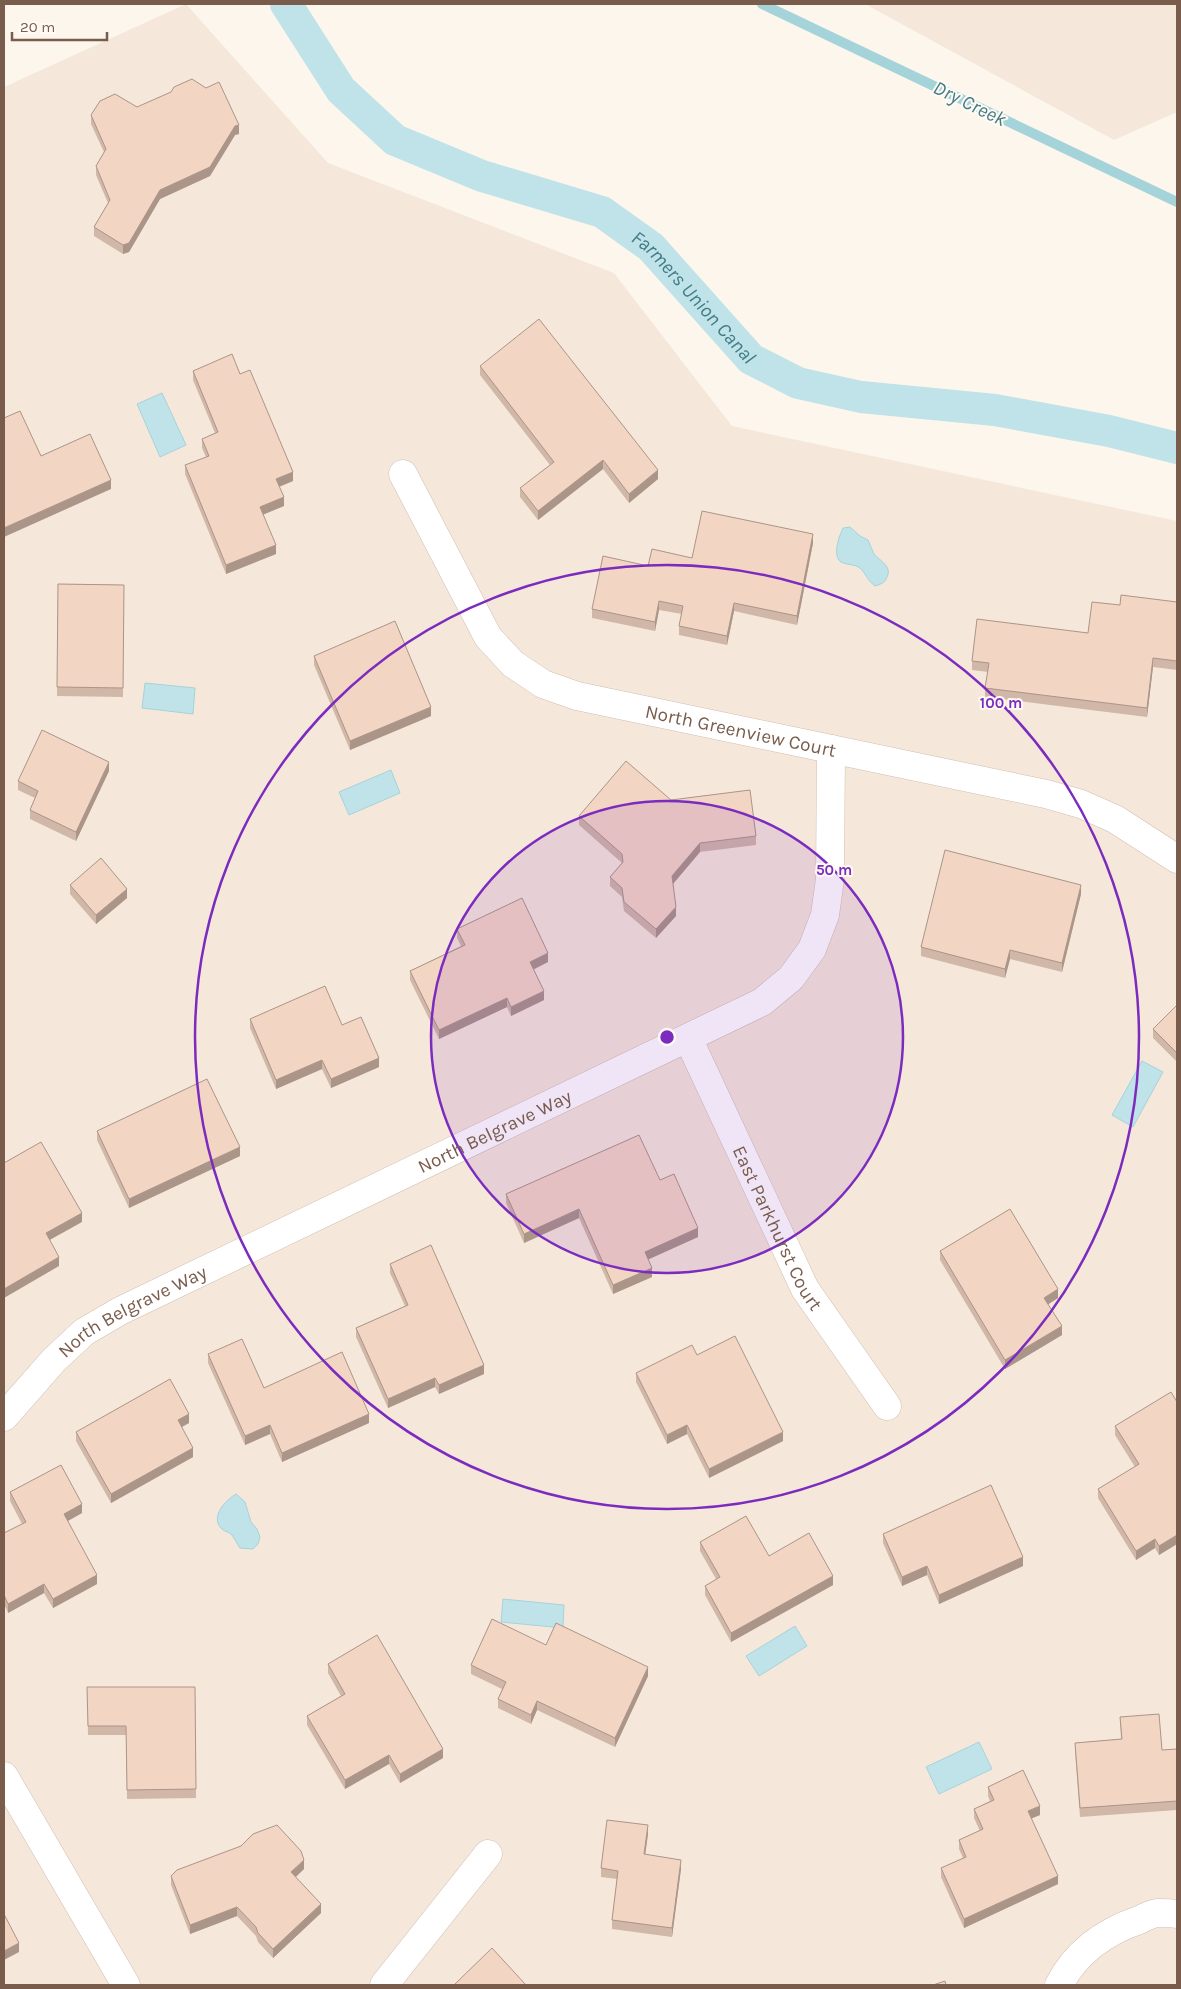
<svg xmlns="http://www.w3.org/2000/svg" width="1181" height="1989" viewBox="0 0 1181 1989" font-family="Karla,sans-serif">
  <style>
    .residential { fill: #f5e8da }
    .water { fill: #bfe3e8; stroke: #a5d3da }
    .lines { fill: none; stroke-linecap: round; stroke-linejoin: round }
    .stream { stroke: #a5d3da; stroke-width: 10 }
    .canal { stroke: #bfe3e8; stroke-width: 32 }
    .minor-casing { stroke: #d1beb0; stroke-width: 29 }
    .minor { stroke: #fff; stroke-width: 28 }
    .wall { fill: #d1b7a8 }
    .shaded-wall { fill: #aa9588 }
    .building { fill: #f3d5c3; stroke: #aa9588 }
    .ring { fill: none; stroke: #7b2cbf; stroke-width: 2.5 }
    .labels { text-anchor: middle; stroke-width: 4; stroke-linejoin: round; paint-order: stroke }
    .street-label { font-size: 19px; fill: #7a5c4d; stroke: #fffaf3 }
    .water-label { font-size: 20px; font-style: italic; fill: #437c86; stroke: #fffaf3 }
    .centre { fill: #7b2cbf; stroke: #fffaf3; stroke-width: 2.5 }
    .ring-label { font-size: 15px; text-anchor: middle; font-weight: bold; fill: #7b2cbf; stroke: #fffaf3; stroke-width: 4; stroke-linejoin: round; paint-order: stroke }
  </style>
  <rect width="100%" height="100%" fill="#fdf6ec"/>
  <path class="residential" d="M186,4L328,163L614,273L732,426L1177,521V1985H4V87Z
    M865,4H1177V112L1114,140Z"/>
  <path class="water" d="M162,393L186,445L160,457L137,404Z
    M850,527L860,536L868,540C870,544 871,548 873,552C877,560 893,565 887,577C885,583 881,584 875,586C868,581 866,574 860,568C854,564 847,565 841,562C832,556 839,536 843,528Z
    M145,683L195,688L193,714L142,708Z
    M391,770L400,793L349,815L339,792Z
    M1142,1061L1163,1072L1133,1127L1112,1115Z
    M236,1494L245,1502L251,1522L257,1529L260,1537L258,1544L253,1549L240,1548C237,1544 235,1539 232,1535C230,1532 225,1532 222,1529C209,1517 226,1500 236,1494Z
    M503,1599L564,1605L563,1628L501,1622Z
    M795,1626L807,1646L759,1676L746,1656Z
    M979,1742L992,1769L939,1794L926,1767Z"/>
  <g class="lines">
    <path class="stream" d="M762,4L1177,202"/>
    <path class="canal" id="s1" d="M286,4L341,90L395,140L482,176L602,212L651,247L751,359L798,383L861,397L995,410L1109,431L1177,448"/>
    <defs>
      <g id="minor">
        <path id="s2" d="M403,474L488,637L513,664L543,684L577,696L1046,794L1081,804L1115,819L1177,859"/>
        <path id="s3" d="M688,1038L805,1289L887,1406"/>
        <path id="s4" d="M4,1417L54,1360L84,1332L120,1311L762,1002L791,978L812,949L825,915L830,879L831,749"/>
        <path d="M4,1776L126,1985"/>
        <path d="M384,1985L488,1854"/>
        <path d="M1059,1985C1076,1952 1104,1932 1139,1920C1145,1917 1151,1914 1157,1913C1164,1913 1171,1913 1177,1914"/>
      </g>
    </defs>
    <use href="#minor" class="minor-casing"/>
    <use href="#minor" class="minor"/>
  </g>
  <path class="wall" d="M137,107L239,134L235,135L210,176L160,199L129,252L123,254L94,236V227L108,203L96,175V166L104,152L91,124V115Z
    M480,366L658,479L629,503L603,469L538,520L520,497V488L550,465L480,375Z
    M193,371L240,374L293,481L279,487L284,506L263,514L276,554L226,574L185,474V465L206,457L202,448V439L215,433L193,380Z
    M813,543L797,625L734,611L727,645L679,635V626L682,614L659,610L655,631L592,618V609L648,566L692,558Z
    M58,584L124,585L123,697L57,696Z
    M1177,602V670L1153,667L1147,717L985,697V688L988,672L972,670V661L1088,633L1120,605Z
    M314,656L431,716L350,750L314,665Z
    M109,771L76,841L30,819V810L35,798L18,790V781Z
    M671,800L756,836V845L700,852L673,884L676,916L656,938L624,911L622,897L610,886V877L622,863L579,825V816Z
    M70,885L127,898L96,924L70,894Z
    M1081,894L1062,972L1010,959L1005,978L921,956V947Z
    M457,929L548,962L533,970L544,1000L511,1016L507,1007L439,1039L410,980V971L461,946L457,938Z
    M1177,1005V1062L1153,1038V1029Z
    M250,1019L342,1025L379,1067L331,1088L322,1069L276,1089L250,1028Z
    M97,1131L240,1156L129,1208L97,1140Z
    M660,1180L698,1237L648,1259L652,1277L613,1294L579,1218L524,1243L506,1203V1194Z
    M940,1251L1058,1298L1048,1304L1062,1335L1005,1369L940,1260Z
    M390,1264L484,1374L439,1394L435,1387L388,1408L356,1337V1328L405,1306L390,1273Z
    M208,1354L264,1388L369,1423L282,1462L270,1434L245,1445L208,1363Z
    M697,1355L783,1441L709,1478L687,1434L667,1444L636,1382V1373Z
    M1177,1402V1544L1159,1555L1155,1548L1136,1560L1098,1498V1489L1135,1467L1115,1435V1426Z
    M189,1423L182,1427L193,1457L111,1503L76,1441V1432Z
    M10,1492L82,1513L68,1521L97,1584L53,1608L44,1593L8,1613L4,1604V1533L22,1524L10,1501Z
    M883,1534L1023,1566L939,1604L927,1575L902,1586L883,1543Z
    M700,1542L769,1556L833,1585L731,1642L705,1595V1586L716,1579L700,1551Z
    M546,1645L648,1676L615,1747L537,1710L531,1724L498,1708V1699L502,1689L471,1674V1665Z
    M328,1664L443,1758L400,1783L389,1764L345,1789L307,1725V1716L341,1696L328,1673Z
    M87,1687H195L196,1798L127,1799L126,1735H88Z
    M1120,1717L1162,1750L1177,1749V1810L1080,1817L1075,1751V1743L1121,1739Z
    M988,1787L1040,1815L1031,1818L1058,1884L964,1928L941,1877V1868L963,1858L959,1849V1840L980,1831L974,1818V1809L990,1801L988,1796Z
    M648,1834L645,1855L681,1869L672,1937L612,1929V1920L617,1879L601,1877V1868Z
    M304,1869L296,1877L321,1913L273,1958L258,1942L256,1936L237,1916L190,1934L171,1885V1876Z"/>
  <path class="shaded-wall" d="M239,125V134L235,135L210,176L160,199L129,252L123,254V245L160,190L235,126Z
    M603,460V469L538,520V511Z
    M658,470V479L629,503V494Z
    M293,472V481L276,488V479Z
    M111,480V489L4,537V528Z
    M284,497V506L260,516V507Z
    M813,534V543L797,625V616Z
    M276,545V554L226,574V565Z
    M659,601V610L655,631V622Z
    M734,603V611L727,645V636Z
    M1153,658V667L1147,717V708Z
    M431,707V716L350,750V741Z
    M109,762V771L76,841V832Z
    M700,843V852L672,885V876Z
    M1081,885V894L1062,972V963Z
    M127,889V898L96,924V915Z
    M676,907V916L656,938V929Z
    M1010,950V959L1005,978V969Z
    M548,953V962L530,971V962Z
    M544,991V1000L511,1016V1007Z
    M507,998V1007L439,1039V1030Z
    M379,1058V1067L331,1088V1079Z
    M322,1060V1069L276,1089V1080Z
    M240,1147V1156L129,1208V1199Z
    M579,1209V1218L524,1243V1234Z
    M82,1213V1222L46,1242V1233Z
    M698,1228V1237L645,1261V1252Z
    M59,1257V1266L4,1298V1289Z
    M652,1268V1277L613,1294V1285Z
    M1058,1289V1298L1044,1307V1298Z
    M1062,1326V1335L1005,1369V1360Z
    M484,1365V1374L439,1394V1385Z
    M435,1378V1387L388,1408V1399Z
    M189,1414V1423L178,1429V1420Z
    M369,1414V1423L282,1462V1453Z
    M270,1425V1434L245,1445V1436Z
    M687,1425V1434L667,1444V1435Z
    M783,1432V1441L709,1478V1469Z
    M193,1448V1457L111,1503V1494Z
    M82,1504V1513L64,1523V1514Z
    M1177,1535V1544L1159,1555V1546Z
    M1155,1539V1548L1136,1560V1551Z
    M1023,1557V1566L939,1604V1595Z
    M927,1566V1575L902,1586V1577Z
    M97,1575V1584L53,1608V1599Z
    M833,1576V1585L731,1642V1633Z
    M44,1584V1593L8,1613V1604Z
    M648,1667V1676L615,1747V1738Z
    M537,1701V1710L531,1724V1715Z
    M443,1749V1758L400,1783V1774Z
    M389,1755V1764L345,1789V1780Z
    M1040,1806V1815L1028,1820V1811Z
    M648,1825V1834L644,1863V1854Z
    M304,1860V1869L291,1881V1872Z
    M681,1860V1869L672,1937V1928Z
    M1058,1876V1884L964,1928V1919Z
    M321,1904V1913L273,1958V1949Z
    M237,1907V1916L190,1934V1925Z
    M19,1943V1952L4,1960V1951Z"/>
  <path class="building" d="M192,79L206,88L219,82L239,125L235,126L210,167L160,190L129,243L123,245L94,227L110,200L96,166L106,149L91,115L100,101L115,94L137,107L171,92L174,87Z
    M539,319L658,470L629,494L603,460L538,511L520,488L554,462L480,366Z
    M232,354L240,374L250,370L293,472L276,479L284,497L260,507L276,545L226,565L185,465L209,456L202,439L218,432L193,371Z
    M20,411L41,456L90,434L111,480L4,528V418Z
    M702,511L813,534L797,616L734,603L727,636L679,626L683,606L659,601L655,622L592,609L603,556L648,566L652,549L692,558Z
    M58,584L124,585L123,688L57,687Z
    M1121,595L1177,602V661L1153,658L1147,708L985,688L989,663L972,661L977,619L1088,633L1092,602L1120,605Z
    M395,621L431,707L350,741L314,656Z
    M42,730L109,762L76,832L30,810L38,791L18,781Z
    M626,761L671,800L750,790L756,836L700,843L672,876L676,907L656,929L624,902L622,888L610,877L623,862L622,854L579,816Z
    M945,850L1081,885L1062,963L1010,950L1005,969L921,947Z
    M101,858L127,889L96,915L70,885Z
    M522,898L548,953L530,962L544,991L511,1007L507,998L439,1030L410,971L465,945L457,929Z
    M325,986L342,1025L361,1017L379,1058L331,1079L322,1060L276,1080L250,1019Z
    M1177,1005V1053L1153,1029Z
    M207,1079L240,1147L129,1199L97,1131Z
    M639,1135L660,1180L674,1174L698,1228L645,1252L652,1268L613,1285L579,1209L524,1234L506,1194Z
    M41,1142L82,1213L46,1233L59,1257L4,1289V1163Z
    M1010,1209L1058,1289L1044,1298L1062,1326L1005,1360L940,1251Z
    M431,1245L484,1365L439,1385L435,1378L388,1399L356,1328L408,1305L390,1264Z
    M735,1336L783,1432L709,1469L687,1425L667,1435L636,1373L692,1345L697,1355Z
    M242,1339L264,1388L342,1352L369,1414L282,1453L270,1425L245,1436L208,1354Z
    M170,1379L189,1414L178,1420L193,1448L111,1494L76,1432Z
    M1171,1392L1177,1402V1535L1159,1546L1155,1539L1136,1551L1098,1489L1139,1464L1115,1426Z
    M61,1465L82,1504L64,1514L97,1575L53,1599L44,1584L8,1604L4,1595V1533L26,1522L10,1492Z
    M991,1485L1023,1557L939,1595L927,1566L902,1577L883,1534Z
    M746,1516L769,1556L809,1533L833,1576L731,1633L705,1586L720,1577L700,1542Z
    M492,1619L546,1645L556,1623L648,1667L615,1738L537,1701L531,1715L498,1699L506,1682L471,1665Z
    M377,1635L443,1749L400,1774L389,1755L345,1780L307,1716L345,1694L328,1664Z
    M87,1687H195L196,1789L127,1790L126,1726H88Z
    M1159,1714L1162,1750L1177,1749V1801L1080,1808L1075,1743L1122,1739L1120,1717Z
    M1023,1770L1040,1806L1028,1811L1058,1876L964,1919L941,1868L966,1857L959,1840L983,1829L974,1809L994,1800L988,1787Z
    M607,1820L648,1825L644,1854L681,1860L672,1928L612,1920L618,1871L601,1868Z
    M277,1825L301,1851L304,1860L291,1872L321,1904L273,1949L258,1933L256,1927L237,1907L190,1925L171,1876L177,1870L241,1846L253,1834Z
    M4,1914L19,1943L4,1951Z
    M492,1948L526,1985H456L455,1984Z
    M945,1981L946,1985H933Z"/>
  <circle cx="667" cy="1037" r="236" fill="#7b2cbf" fill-opacity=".12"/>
  <g class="ring">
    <circle cx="667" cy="1037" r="236"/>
    <circle cx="667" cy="1037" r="472"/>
  </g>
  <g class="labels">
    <g class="street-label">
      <text dy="7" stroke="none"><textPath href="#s2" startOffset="460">North Greenview Court</textPath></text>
      <text dy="7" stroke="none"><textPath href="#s4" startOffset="574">North Belgrave Way</textPath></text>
      <text dy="7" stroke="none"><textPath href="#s3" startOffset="210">East Parkhurst Court</textPath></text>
      <text dy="7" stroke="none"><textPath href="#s4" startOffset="169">North Belgrave Way</textPath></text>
    </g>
    <g class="water-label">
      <text transform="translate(970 103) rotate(26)" y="7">Dry Creek</text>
      <text dy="7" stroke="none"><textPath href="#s1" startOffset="521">Farmers Union Canal</textPath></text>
    </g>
  </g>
  <circle cx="667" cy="1037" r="8" class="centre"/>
  <g class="ring-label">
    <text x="1001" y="708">100 m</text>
    <text x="834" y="875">50 m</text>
  </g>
  <rect width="1181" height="1989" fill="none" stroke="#7a5c4d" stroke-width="10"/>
  <path d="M12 32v8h95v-8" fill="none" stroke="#7a5c4d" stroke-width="2.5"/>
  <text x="20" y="32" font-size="15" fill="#7a5c4d" stroke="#fffaf3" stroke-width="4" paint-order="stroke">20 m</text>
</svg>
